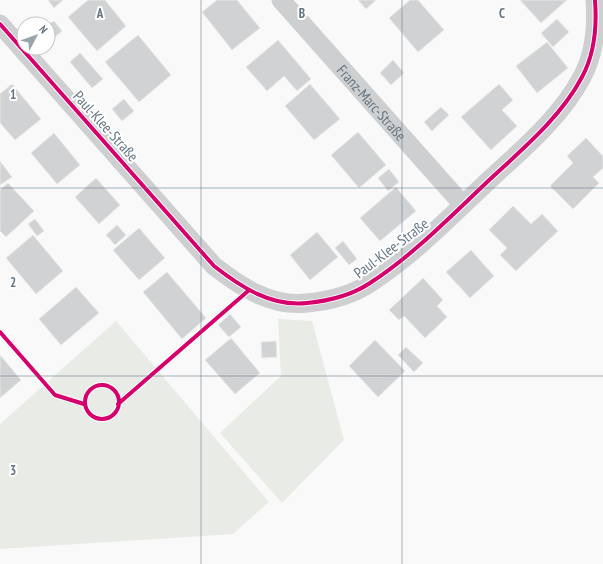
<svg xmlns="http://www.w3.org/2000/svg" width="603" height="564" font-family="'PT Sans Narrow',sans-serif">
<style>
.green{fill:#e8ebe6}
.building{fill:#d0d2d3;stroke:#e8e8e8}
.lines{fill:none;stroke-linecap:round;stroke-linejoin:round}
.minor{stroke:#cecfd0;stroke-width:19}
.cycleway-casing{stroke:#fff;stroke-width:6}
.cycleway{stroke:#d6006c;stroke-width:4}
.grid{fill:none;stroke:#657683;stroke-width:1;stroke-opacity:0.55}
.labels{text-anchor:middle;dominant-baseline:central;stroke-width:4;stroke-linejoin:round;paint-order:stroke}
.street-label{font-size:15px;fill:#657683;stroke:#fff}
.grid-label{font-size:13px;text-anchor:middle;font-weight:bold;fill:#657683;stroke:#fff;stroke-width:4;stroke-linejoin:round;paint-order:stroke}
</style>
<rect width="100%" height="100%" fill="#f9f9f9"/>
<path class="green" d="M278 319 312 321 344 440 282 503 220 433 281 376Z
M116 321 269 502 233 534 0 549V424Z"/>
<path class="building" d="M48 0H63L54 8Z
M88 0H105L126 26 97 51 68 17Z
M217 0H237L260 28 232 50 202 12Z
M358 0H376L366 9Z
M410 0H418L444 30 418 52 389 18Z
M520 0H567L541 23Z
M557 19 569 32 553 47 541 33Z
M54 21 62 31 50 41 48 38V25Z
M138 35 171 75 139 102 105 62Z
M278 40 311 79 297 91 284 76 267 91 246 67Z
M547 42 568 68 537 93 516 66Z
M80 53 103 79 92 88 70 62Z
M393 60 404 73 391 85 380 73Z
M12 84 41 119 15 140 0 123V94Z
M310 84 340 119 314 140 285 106Z
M499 84 513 100 502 110 517 126 491 150 461 117Z
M124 99 134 111 122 121 112 109Z
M441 107 449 115 432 131 424 122Z
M358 132 386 165 359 188 331 155Z
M54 133 80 165 57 184 31 153Z
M586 138 603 156V168L593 177 599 183 573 209 550 186 573 163 567 156Z
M0 161 12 177 0 185Z
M389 169 399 182 388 191 378 178Z
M96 178 120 205 99 224 75 197Z
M8 183 34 211 6 237 0 231V190Z
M396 187 416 211 380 241 360 218Z
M513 206 531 224 542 214 558 231 516 271 500 255 507 248 489 230Z
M35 219 44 231 37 236 28 224Z
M117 225 126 235 115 245 106 235Z
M139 228 165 258 139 280 113 250Z
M317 232 338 257 310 280 290 255Z
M33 235 63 271 36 294 6 258Z
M343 241 357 259 349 265 335 248Z
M471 250 494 276 470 298 446 272Z
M167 272 206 318 182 339 143 292Z
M423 278 443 300 437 306 447 317 425 338 404 316 399 320 389 310Z
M76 287 99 313 61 345 39 319Z
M230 314 241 327 229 337 218 325Z
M231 338 260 373 235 394 205 360Z
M375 340 405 371 378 397 349 366Z
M276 341 277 357 262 358 261 342Z
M406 347 423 363 414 372 398 355Z
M0 355 21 380 0 398Z"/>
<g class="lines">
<g class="minor">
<path id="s1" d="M281 0 463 205"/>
<path d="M0 24 214 266C241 287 271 307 307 303 328 301 352 295 370 283 412 256 449 218 485 184 519 152 560 119 582 77 595 53 597 26 595 0"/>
</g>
<g class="cycleway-casing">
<path id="cycleway" d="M0 24 214 266C241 287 271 307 307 303 328 301 352 295 370 283 412 256 449 218 485 184 519 152 560 119 582 77 595 53 597 26 595 0
M0 332 55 395 84 404
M85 402a17 17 0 1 1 34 0a17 17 0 1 1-34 0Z
M118 404 248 291"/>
</g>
<use href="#cycleway" class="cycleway"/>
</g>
<path class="grid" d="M201 0V564M402 0V564M0 188H603M0 376H603"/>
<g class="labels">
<g class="street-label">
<text stroke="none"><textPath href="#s1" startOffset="137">Franz-Marc-Straße</textPath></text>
<text transform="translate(106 126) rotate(48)">Paul-Klee-Straße</text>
<text transform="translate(391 248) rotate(-37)">Paul-Klee-Straße</text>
</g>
</g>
<g class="grid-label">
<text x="100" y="18">A</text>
<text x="302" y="18">B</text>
<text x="502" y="18">C</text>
<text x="13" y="99">1</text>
<text x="13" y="287">2</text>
<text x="13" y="475">3</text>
</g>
<g transform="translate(36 36) rotate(49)"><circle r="19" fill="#ffffff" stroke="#c1c8cd"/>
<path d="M0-3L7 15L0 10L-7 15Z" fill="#99a4ac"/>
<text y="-6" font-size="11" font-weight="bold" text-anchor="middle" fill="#657683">N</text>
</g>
</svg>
